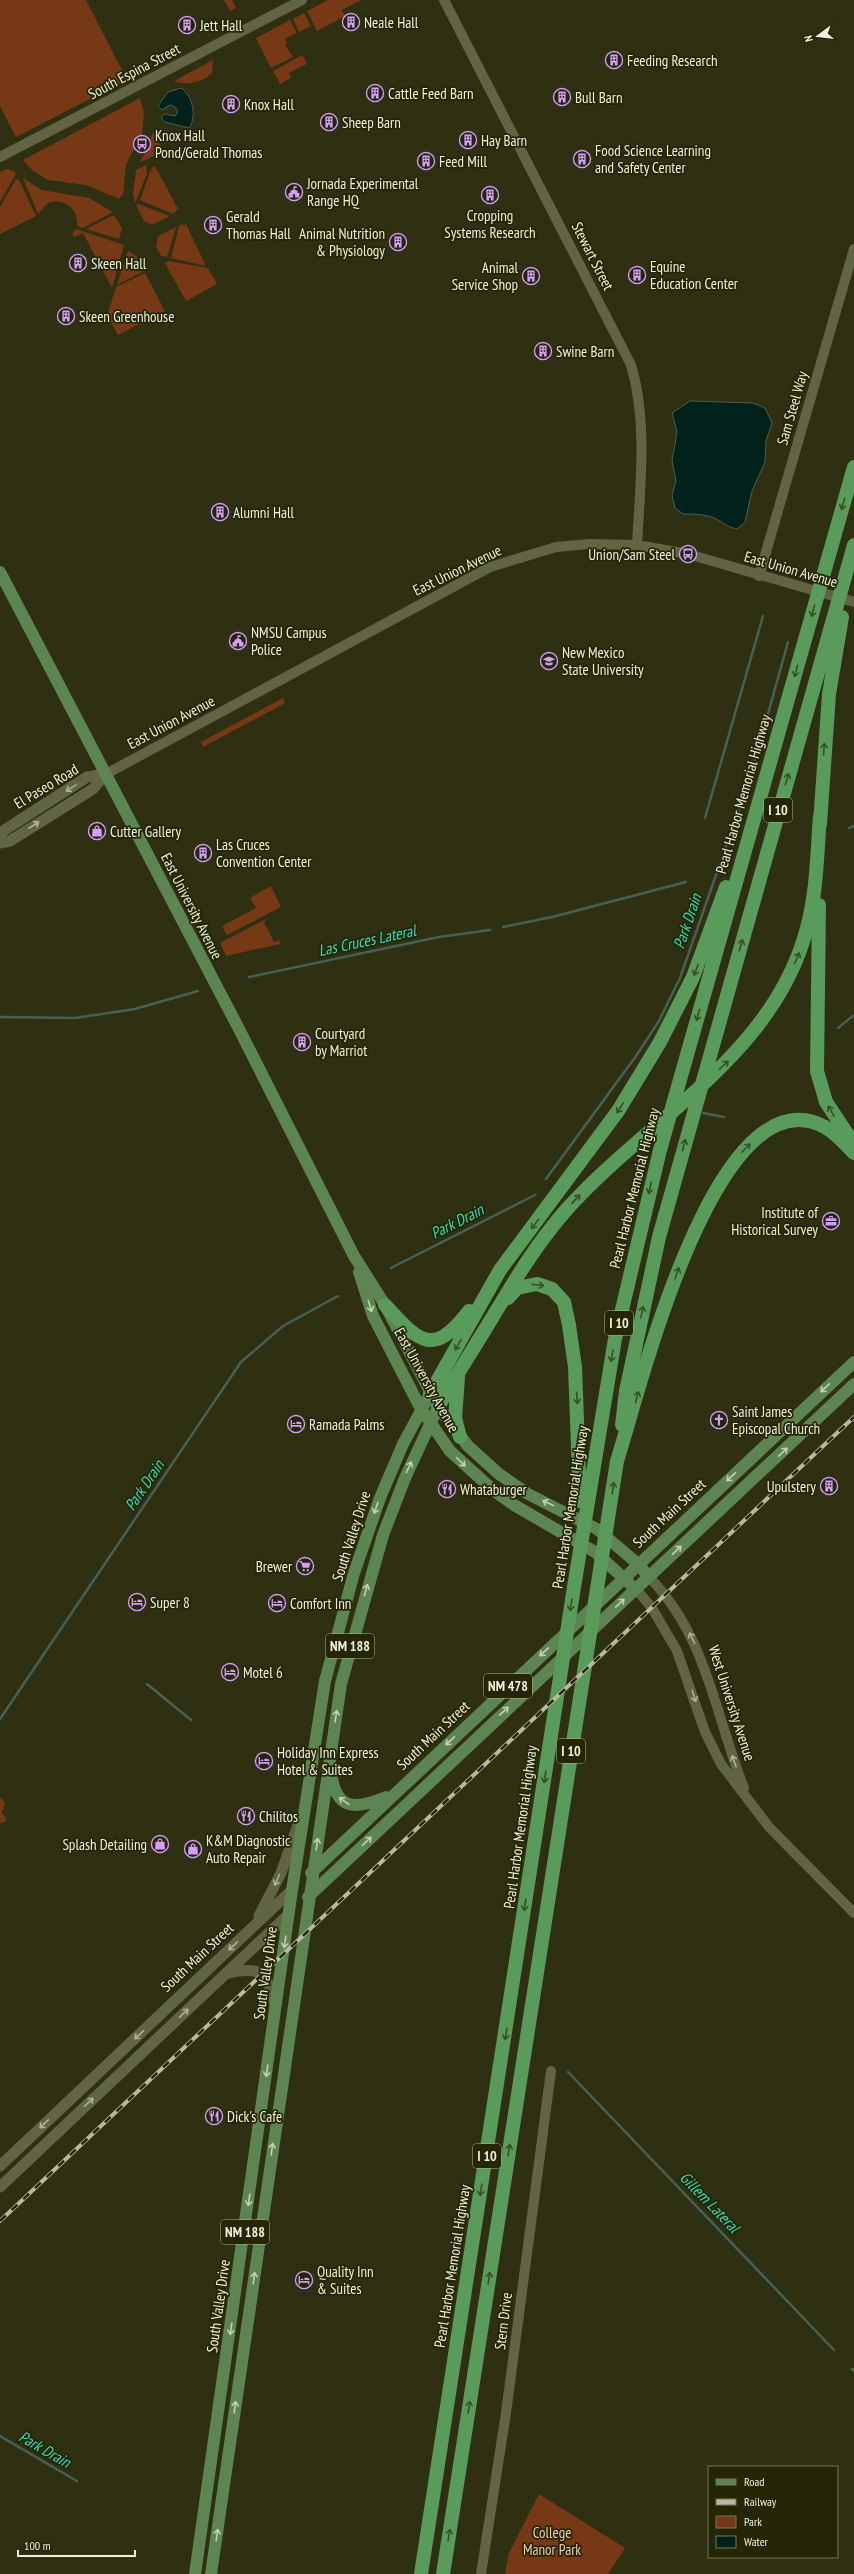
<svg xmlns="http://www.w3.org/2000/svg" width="854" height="2574" font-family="'PT Sans Narrow',sans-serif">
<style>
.green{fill:#763815}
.water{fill:#00221b;stroke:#476056}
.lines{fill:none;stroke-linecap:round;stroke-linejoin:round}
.stream{stroke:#476056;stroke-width:2.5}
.tertiary{stroke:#626544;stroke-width:10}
.secondary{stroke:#626544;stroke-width:11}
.primary{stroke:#5d8552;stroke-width:12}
.motorway{stroke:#599b5b;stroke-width:14}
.rail-casing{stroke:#b7b9a3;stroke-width:4}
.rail{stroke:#252606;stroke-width:2.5;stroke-dasharray:8;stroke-linecap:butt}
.oneway{stroke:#374f24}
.oneway2{stroke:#afb199}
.oneway3{stroke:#c2d0b4}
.labels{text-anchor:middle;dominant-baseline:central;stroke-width:3.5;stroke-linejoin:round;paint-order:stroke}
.shield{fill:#252606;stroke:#b2b39d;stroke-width:1}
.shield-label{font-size:14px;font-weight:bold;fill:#eef0de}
.poi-label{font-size:15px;fill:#eef0de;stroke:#252606;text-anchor:start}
.street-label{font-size:15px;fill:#eef0de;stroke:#252606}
.park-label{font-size:15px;fill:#f3c9b5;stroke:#252606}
.water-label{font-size:16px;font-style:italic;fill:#32ddbf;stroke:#252606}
</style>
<rect width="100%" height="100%" fill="#2e3011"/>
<path class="green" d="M0 0H86L127 80 16 137 0 106Z
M224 0H232L236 8 230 11Z
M328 0H361L342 10 345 16 340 19 338 17V20L317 31 307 11Z
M304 13 311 26 299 32 293 19Z
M290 20 297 33 285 39 287 44 285 45 293 57 271 68 256 38Z
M302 55 307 64 289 73 291 78 280 84 273 71Z
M213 60 212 73C204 82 187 86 174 81Z
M140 98 144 113 142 134 126 164 123 194 119 199 86 185 48 180 33 171 23 160Z
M153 132 164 151 139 163 151 144 149 143Z
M146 165 147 174 135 203 133 193 136 170Z
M155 166 178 209 173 214 140 200 151 169Z
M6 169 14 171 16 174 0 202V172Z
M23 178 42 190 89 198 113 212 83 228 77 226C78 208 65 198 48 203L38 214Z
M16 179 19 180 36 216 0 234V207Z
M138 204 170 216 152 225 144 221 136 205Z
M114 215 122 228 119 239 86 229Z
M182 224 183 226 186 224 206 266 171 258 179 226Z
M176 227 167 257 161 256 156 247 158 236Z
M76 229 124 245 112 288 83 233 74 237 72 234Z
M128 251 136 256 144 271 117 285Z
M168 261 208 268 217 284 186 301 165 263Z
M145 273 165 311 118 335 107 316 116 287Z
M283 698 285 703 203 747 201 742Z
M271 886 281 907 227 935 222 926 256 908 250 898Z
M268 918 264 922 274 942 280 940V944L226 956 220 943Z
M0 1797 5 1803 2 1812 7 1821 0 1823Z
M539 2494 625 2548 608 2574H505L509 2553Z"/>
<path class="water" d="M181 88C193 96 197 117 189 128L165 122 161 118 165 114 175 116 178 111 175 107 170 105 162 110 158 106 168 92Z
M690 401 753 403 765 408 772 423 766 441 765 462 752 491 745 522 737 529C727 527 723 522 714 518 704 514 694 514 683 514L675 508 672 495 676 481 672 461 677 432 672 413Z"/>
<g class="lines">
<path class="stream" d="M705 818 763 616
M849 828 854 826
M503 927 552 917 686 882
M249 977 439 937 490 930
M0 1017 75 1018 135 1009 198 991
M838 1028 854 1015
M703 1113 724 1117
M546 1179 636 1056 659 1021 680 978 751 775 788 642
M391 1268 535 1195
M147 1684 191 1720
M0 1719 241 1362 283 1326 338 1296
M568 2072 834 2350
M852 2369 854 2371
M0 2436 77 2481"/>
<path class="tertiary" d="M444 0 631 365C648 422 640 487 637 545
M0 157 302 0
M759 576 854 249
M106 774 490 567 556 547 589 544 637 545 688 554 854 602
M649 1577C707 1636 715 1715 744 1788
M636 1589 652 1608 677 1651 705 1732 721 1764 769 1827 854 1913
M481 2574 506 2413 551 2071"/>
<path class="secondary" d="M0 837 3 831 87 777 106 774
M0 843 10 841 93 789 106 774
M259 1916 281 1873 299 1822
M228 1973C262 1966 266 1972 275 2004
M0 2166 292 1890
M0 2187 289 1914"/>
<path class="primary" d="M0 572 239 1029 354 1256 385 1305 438 1407 468 1446 499 1474 528 1494 597 1529 638 1564 649 1577
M359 1272 373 1316 421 1409 450 1451 493 1490 514 1505 595 1552 629 1583
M331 1771C335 1811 355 1810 386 1797
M311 1873 854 1362
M308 1897 854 1384
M195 2574 292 1890 325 1681 354 1573 380 1498 403 1444 430 1394
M211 2574 341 1684 383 1535 405 1478 438 1407"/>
<path class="motorway" d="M820 824 829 694 842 617
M819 905 817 1071 826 1102 852 1141
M508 1298 517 1288 537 1284 552 1289 564 1302 569 1325 575 1367 580 1501
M385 1305C419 1342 433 1358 469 1311
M458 1378 455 1418 460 1437
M430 1394 500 1270 618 1111 660 1042 693 977 726 887
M438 1407C454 1379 472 1351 489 1323 513 1283 536 1244 567 1209 650 1117 774 1055 807 928 817 892 817 853 820 816
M622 1425 626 1391 659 1237 854 545
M421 2574 574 1587 615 1339 660 1150 854 467
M443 2574 617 1461C638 1397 715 1068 825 1127 836 1133 845 1144 854 1153"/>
<g class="rail-casing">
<path id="rail" d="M0 2221 854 1417"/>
</g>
<use href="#rail" class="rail"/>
</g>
<defs><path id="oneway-shaft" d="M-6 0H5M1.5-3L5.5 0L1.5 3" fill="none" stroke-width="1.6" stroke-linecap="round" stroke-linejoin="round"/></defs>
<g class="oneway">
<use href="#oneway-shaft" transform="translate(843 504) rotate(106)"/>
<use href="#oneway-shaft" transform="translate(813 611) rotate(106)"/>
<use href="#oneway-shaft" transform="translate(796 671) rotate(105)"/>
<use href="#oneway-shaft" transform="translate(824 749) rotate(-85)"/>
<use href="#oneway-shaft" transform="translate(787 779) rotate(-74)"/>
<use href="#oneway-shaft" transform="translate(741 945) rotate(-75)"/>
<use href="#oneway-shaft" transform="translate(797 958) rotate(-67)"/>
<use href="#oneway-shaft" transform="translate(696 970) rotate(112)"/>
<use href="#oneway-shaft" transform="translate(698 1015) rotate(106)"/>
<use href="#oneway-shaft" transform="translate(724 1065) rotate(-43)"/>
<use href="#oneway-shaft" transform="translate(620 1108) rotate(123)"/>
<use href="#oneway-shaft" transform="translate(831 1111) rotate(-120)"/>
<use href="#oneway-shaft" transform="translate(684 1145) rotate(-75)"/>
<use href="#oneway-shaft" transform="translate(746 1148) rotate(-45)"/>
<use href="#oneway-shaft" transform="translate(650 1188) rotate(104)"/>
<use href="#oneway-shaft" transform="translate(576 1199) rotate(-47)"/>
<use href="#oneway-shaft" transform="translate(535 1224) rotate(128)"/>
<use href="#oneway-shaft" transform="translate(677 1273) rotate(-70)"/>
<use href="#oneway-shaft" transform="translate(538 1285) rotate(6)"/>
<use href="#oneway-shaft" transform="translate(642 1312) rotate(-79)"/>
<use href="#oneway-shaft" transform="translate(458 1345) rotate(119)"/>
<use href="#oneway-shaft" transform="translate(612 1356) rotate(100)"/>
<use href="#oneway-shaft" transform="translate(637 1397) rotate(-75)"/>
<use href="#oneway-shaft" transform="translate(577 1398) rotate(86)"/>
<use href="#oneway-shaft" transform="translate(613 1488) rotate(-81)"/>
<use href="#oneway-shaft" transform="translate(571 1605) rotate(99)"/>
<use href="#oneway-shaft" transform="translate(545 1777) rotate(98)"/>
<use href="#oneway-shaft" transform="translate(525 1905) rotate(98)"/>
<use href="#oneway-shaft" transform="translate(506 2034) rotate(99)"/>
<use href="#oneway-shaft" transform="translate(509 2150) rotate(-81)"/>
<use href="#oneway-shaft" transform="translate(481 2190) rotate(99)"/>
<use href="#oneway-shaft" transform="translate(489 2278) rotate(-81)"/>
<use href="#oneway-shaft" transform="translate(469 2407) rotate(-81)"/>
<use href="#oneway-shaft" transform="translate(449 2535) rotate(-81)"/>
</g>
<g class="oneway2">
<use href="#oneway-shaft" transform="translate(71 788) rotate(148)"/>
<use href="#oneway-shaft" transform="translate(34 825) rotate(-33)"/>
<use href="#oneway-shaft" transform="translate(692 1638) rotate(-117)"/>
<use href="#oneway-shaft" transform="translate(694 1696) rotate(72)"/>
<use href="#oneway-shaft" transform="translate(734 1761) rotate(-110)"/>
<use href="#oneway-shaft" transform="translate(277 1880) rotate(114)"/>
<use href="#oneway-shaft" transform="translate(233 1946) rotate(137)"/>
<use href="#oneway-shaft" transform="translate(184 2013) rotate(-43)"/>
<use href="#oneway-shaft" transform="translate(139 2035) rotate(137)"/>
<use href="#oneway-shaft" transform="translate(89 2102) rotate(-43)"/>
<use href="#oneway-shaft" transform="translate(44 2124) rotate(137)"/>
</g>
<g class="oneway3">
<use href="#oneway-shaft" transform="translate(370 1306) rotate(72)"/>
<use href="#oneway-shaft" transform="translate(825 1388) rotate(137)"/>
<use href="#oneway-shaft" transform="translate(783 1452) rotate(-44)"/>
<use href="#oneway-shaft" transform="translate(461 1462) rotate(45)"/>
<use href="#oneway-shaft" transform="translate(409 1467) rotate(-65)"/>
<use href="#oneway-shaft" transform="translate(731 1477) rotate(137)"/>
<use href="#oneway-shaft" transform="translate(548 1503) rotate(-156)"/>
<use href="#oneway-shaft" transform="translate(376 1508) rotate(109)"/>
<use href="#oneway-shaft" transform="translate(677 1550) rotate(-43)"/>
<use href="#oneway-shaft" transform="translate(366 1590) rotate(-74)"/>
<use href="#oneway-shaft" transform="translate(620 1603) rotate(-43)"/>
<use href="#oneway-shaft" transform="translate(544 1652) rotate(137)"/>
<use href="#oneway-shaft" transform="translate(504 1711) rotate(-43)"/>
<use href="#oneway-shaft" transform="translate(336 1716) rotate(-81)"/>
<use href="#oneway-shaft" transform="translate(450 1741) rotate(137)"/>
<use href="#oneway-shaft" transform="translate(344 1801) rotate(-145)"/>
<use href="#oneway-shaft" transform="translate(367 1841) rotate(-44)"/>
<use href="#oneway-shaft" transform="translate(317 1844) rotate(-82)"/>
<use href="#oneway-shaft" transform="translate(285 1942) rotate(98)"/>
<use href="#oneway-shaft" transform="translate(267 2071) rotate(98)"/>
<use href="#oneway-shaft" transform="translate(272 2149) rotate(-82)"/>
<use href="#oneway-shaft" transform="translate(249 2200) rotate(98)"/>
<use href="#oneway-shaft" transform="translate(254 2278) rotate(-82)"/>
<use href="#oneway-shaft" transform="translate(231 2329) rotate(98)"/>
<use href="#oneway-shaft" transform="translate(235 2407) rotate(-82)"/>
<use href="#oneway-shaft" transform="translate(217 2535) rotate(-82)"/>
</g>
<defs>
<g id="building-ring" transform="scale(0.9)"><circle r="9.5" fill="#252606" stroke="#d29dfd" stroke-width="1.5"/><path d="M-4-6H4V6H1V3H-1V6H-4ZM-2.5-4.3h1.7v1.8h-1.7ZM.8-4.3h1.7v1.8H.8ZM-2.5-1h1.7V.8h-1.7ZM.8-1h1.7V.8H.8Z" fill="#d29dfd"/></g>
<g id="bus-ring" transform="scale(0.9)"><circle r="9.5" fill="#252606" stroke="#d29dfd" stroke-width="1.5"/><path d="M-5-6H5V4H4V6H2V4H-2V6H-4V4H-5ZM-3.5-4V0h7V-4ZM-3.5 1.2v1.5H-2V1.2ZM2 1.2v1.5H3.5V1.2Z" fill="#d29dfd"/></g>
<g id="civic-ring" transform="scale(0.9)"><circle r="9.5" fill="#252606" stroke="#d29dfd" stroke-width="1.5"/><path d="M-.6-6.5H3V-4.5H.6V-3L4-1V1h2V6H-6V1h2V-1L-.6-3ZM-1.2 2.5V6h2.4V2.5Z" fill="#d29dfd"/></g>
<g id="university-ring" transform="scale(0.9)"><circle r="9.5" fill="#252606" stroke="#d29dfd" stroke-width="1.5"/><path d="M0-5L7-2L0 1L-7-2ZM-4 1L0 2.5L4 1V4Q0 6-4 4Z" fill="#d29dfd"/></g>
<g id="shop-ring" transform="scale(0.9)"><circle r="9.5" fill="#252606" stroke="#d29dfd" stroke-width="1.5"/><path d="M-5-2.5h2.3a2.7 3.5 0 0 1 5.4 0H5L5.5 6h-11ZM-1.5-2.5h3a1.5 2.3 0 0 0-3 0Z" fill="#d29dfd"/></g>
<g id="office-ring" transform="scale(0.9)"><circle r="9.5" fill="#252606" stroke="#d29dfd" stroke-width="1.5"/><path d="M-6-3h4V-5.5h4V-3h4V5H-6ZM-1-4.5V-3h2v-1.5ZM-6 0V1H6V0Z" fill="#d29dfd"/></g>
<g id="church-ring" transform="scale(0.9)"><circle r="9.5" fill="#252606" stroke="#d29dfd" stroke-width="1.5"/><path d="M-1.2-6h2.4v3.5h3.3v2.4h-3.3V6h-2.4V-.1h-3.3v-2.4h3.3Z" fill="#d29dfd"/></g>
<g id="hotel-ring" transform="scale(0.9)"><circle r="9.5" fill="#252606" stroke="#d29dfd" stroke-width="1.5"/><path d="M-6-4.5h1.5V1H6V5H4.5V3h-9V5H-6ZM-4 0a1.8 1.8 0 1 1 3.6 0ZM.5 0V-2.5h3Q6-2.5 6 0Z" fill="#d29dfd"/></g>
<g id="restaurant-ring" transform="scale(0.9)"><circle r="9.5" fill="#252606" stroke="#d29dfd" stroke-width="1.5"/><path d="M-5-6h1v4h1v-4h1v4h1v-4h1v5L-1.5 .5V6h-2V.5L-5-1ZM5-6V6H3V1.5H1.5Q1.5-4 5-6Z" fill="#d29dfd"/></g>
<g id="supermarket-ring" transform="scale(0.9)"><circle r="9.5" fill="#252606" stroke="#d29dfd" stroke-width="1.5"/><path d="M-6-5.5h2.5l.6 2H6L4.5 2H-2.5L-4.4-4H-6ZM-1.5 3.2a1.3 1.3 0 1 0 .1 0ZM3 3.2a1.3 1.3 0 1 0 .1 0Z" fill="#d29dfd"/></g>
</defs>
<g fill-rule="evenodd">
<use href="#building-ring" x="351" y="22"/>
<use href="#building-ring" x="187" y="25"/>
<use href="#building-ring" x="614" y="60"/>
<use href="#building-ring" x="375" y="93"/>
<use href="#building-ring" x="562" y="97"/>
<use href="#building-ring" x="231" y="104"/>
<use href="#building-ring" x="329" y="122"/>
<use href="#building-ring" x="468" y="140"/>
<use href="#bus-ring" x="142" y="144"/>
<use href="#building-ring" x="582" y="159"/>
<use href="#building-ring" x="426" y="161"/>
<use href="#civic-ring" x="294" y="192"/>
<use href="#building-ring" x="490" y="195"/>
<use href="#building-ring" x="213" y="225"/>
<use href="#building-ring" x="398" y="242"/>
<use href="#building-ring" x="78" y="263"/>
<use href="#building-ring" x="637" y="275"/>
<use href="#building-ring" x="531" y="276"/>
<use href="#building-ring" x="66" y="316"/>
<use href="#building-ring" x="543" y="351"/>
<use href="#building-ring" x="220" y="512"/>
<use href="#bus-ring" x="688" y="554"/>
<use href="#civic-ring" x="238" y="641"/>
<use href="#university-ring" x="549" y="661"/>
<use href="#shop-ring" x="97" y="831"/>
<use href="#building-ring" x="203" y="853"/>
<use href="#building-ring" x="302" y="1042"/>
<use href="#office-ring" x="831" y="1221"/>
<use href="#church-ring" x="719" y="1420"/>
<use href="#hotel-ring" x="296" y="1424"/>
<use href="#building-ring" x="829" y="1486"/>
<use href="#restaurant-ring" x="447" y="1489"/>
<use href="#supermarket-ring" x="305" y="1566"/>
<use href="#hotel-ring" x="137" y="1602"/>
<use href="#hotel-ring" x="277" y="1603"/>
<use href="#hotel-ring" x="230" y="1672"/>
<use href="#hotel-ring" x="264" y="1761"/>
<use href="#restaurant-ring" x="246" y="1816"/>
<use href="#shop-ring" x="160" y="1844"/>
<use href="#shop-ring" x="193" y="1849"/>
<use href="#restaurant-ring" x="214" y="2116"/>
<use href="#hotel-ring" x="304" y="2280"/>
</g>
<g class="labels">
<g class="shield">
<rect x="764" y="798" width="28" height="24" rx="3"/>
<rect x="605" y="1311" width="28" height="24" rx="3"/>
<rect x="326" y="1634" width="48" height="24" rx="3"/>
<rect x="484" y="1674" width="48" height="24" rx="3"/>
<rect x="557" y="1739" width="28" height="24" rx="3"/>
<rect x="473" y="2144" width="28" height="24" rx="3"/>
<rect x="221" y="2220" width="48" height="24" rx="3"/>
</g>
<g class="shield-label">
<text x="778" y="810">I 10</text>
<text x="619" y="1323">I 10</text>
<text x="350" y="1646">NM 188</text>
<text x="508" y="1686">NM 478</text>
<text x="571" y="1751">I 10</text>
<text x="487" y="2156">I 10</text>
<text x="245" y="2232">NM 188</text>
</g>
<g class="poi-label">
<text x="364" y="22">Neale Hall</text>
<text x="200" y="25">Jett Hall</text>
<text x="627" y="60">Feeding Research</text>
<text x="388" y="93">Cattle Feed Barn</text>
<text x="575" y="97">Bull Barn</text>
<text x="244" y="104">Knox Hall</text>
<text x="342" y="122">Sheep Barn</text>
<text x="155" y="135">Knox Hall<tspan x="155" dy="17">Pond/Gerald Thomas</tspan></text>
<text x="481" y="140">Hay Barn</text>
<text x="595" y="150">Food Science Learning<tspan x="595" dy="17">and Safety Center</tspan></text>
<text x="439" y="161">Feed Mill</text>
<text x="307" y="183">Jornada Experimental<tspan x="307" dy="17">Range HQ</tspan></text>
<text x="490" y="215" text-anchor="middle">Cropping<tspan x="490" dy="17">Systems Research</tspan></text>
<text x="226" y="216">Gerald<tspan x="226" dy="17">Thomas Hall</tspan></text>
<text x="385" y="233" text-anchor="end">Animal Nutrition<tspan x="385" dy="17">&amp; Physiology</tspan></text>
<text x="91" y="263">Skeen Hall</text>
<text x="650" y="266">Equine<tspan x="650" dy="17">Education Center</tspan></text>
<text x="518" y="267" text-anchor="end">Animal<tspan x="518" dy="17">Service Shop</tspan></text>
<text x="79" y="316">Skeen Greenhouse</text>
<text x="556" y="351">Swine Barn</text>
<text x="233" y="512">Alumni Hall</text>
<text x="675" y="554" text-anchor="end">Union/Sam Steel</text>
<text x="251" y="632">NMSU Campus<tspan x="251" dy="17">Police</tspan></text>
<text x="562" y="652">New Mexico<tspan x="562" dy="17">State University</tspan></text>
<text x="110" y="831">Cutter Gallery</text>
<text x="216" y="844">Las Cruces<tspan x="216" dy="17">Convention Center</tspan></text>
<text x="315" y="1033">Courtyard<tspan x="315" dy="17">by Marriot</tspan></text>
<text x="818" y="1212" text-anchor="end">Institute of<tspan x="818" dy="17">Historical Survey</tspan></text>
<text x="732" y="1411">Saint James<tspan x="732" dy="17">Episcopal Church</tspan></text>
<text x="309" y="1424">Ramada Palms</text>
<text x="816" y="1486" text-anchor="end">Upulstery</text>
<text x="460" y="1489">Whataburger</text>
<text x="292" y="1566" text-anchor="end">Brewer</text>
<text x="150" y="1602">Super 8</text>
<text x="290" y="1603">Comfort Inn</text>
<text x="243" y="1672">Motel 6</text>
<text x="277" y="1752">Holiday Inn Express<tspan x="277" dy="17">Hotel &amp; Suites</tspan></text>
<text x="259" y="1816">Chilitos</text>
<text x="206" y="1840">K&amp;M Diagnostic<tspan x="206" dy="17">Auto Repair</tspan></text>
<text x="147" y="1844" text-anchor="end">Splash Detailing</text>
<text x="227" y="2116">Dick's Cafe</text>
<text x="317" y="2271">Quality Inn<tspan x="317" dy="17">&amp; Suites</tspan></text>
</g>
<g class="street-label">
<text transform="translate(134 71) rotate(-28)">South Espina Street</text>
<text transform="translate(593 256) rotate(63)">Stewart Street</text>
<text transform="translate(792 408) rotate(-74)">Sam Steel Way</text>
<text transform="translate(791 569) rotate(16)">East Union Avenue</text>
<text transform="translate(457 570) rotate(-26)">East Union Avenue</text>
<text transform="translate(171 722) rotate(-28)">East Union Avenue</text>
<text transform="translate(46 786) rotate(-31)">El Paseo Road</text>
<text transform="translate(743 794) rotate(-74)">Pearl Harbor Memorial Highway</text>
<text transform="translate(192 906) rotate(63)">East University Avenue</text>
<text transform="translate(634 1188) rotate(-76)">Pearl Harbor Memorial Highway</text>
<text transform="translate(427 1380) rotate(61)">East University Avenue</text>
<text transform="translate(570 1507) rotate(-81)">Pearl Harbor Memorial Highway</text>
<text transform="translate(669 1513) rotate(-43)">South Main Street</text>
<text transform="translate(351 1536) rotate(-72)">South Valley Drive</text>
<text transform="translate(732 1703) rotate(72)">West University Avenue</text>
<text transform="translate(433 1735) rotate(-43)">South Main Street</text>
<text transform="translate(520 1827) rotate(-82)">Pearl Harbor Memorial Highway</text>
<text transform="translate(197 1957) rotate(-43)">South Main Street</text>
<text transform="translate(265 1973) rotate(-82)">South Valley Drive</text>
<text transform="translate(452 2266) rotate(-81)">Pearl Harbor Memorial Highway</text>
<text transform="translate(218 2306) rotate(-82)">South Valley Drive</text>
<text transform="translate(503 2321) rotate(-83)">Stern Drive</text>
</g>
<g class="park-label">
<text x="552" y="2532">College<tspan x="552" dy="17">Manor Park</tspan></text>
</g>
<g class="water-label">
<text transform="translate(687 921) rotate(-71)">Park Drain</text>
<text transform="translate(367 940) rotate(-12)">Las Cruces Lateral</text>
<text transform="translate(457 1221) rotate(-27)">Park Drain</text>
<text transform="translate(144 1485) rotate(-56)">Park Drain</text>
<text transform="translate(710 2202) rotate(46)">Gillem Lateral</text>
<text transform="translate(45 2449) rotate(30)">Park Drain</text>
</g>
</g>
<rect x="708" y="2466" width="130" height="92" fill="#252606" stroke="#75775c"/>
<rect x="716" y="2479" width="20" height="6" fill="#5d8552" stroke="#75775c"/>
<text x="744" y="2486" font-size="12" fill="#eef0de">Road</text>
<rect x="716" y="2499" width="20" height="6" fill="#b7b9a3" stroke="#75775c"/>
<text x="744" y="2506" font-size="12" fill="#eef0de">Railway</text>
<rect x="716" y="2516" width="20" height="12" fill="#763815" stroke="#75775c"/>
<text x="744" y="2526" font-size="12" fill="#eef0de">Park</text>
<rect x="716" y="2536" width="20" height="12" fill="#00221b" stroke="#75775c"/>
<text x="744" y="2546" font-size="12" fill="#eef0de">Water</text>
<g transform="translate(818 36) rotate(255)" stroke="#252606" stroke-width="3" paint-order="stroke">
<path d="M0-3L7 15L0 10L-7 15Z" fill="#eef0de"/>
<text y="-6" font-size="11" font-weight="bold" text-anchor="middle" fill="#eef0de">N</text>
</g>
<path d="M18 2550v6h117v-6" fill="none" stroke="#eef0de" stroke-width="2"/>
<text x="24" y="2550" font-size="12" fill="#eef0de" stroke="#252606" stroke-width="3" paint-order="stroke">100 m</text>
</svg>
